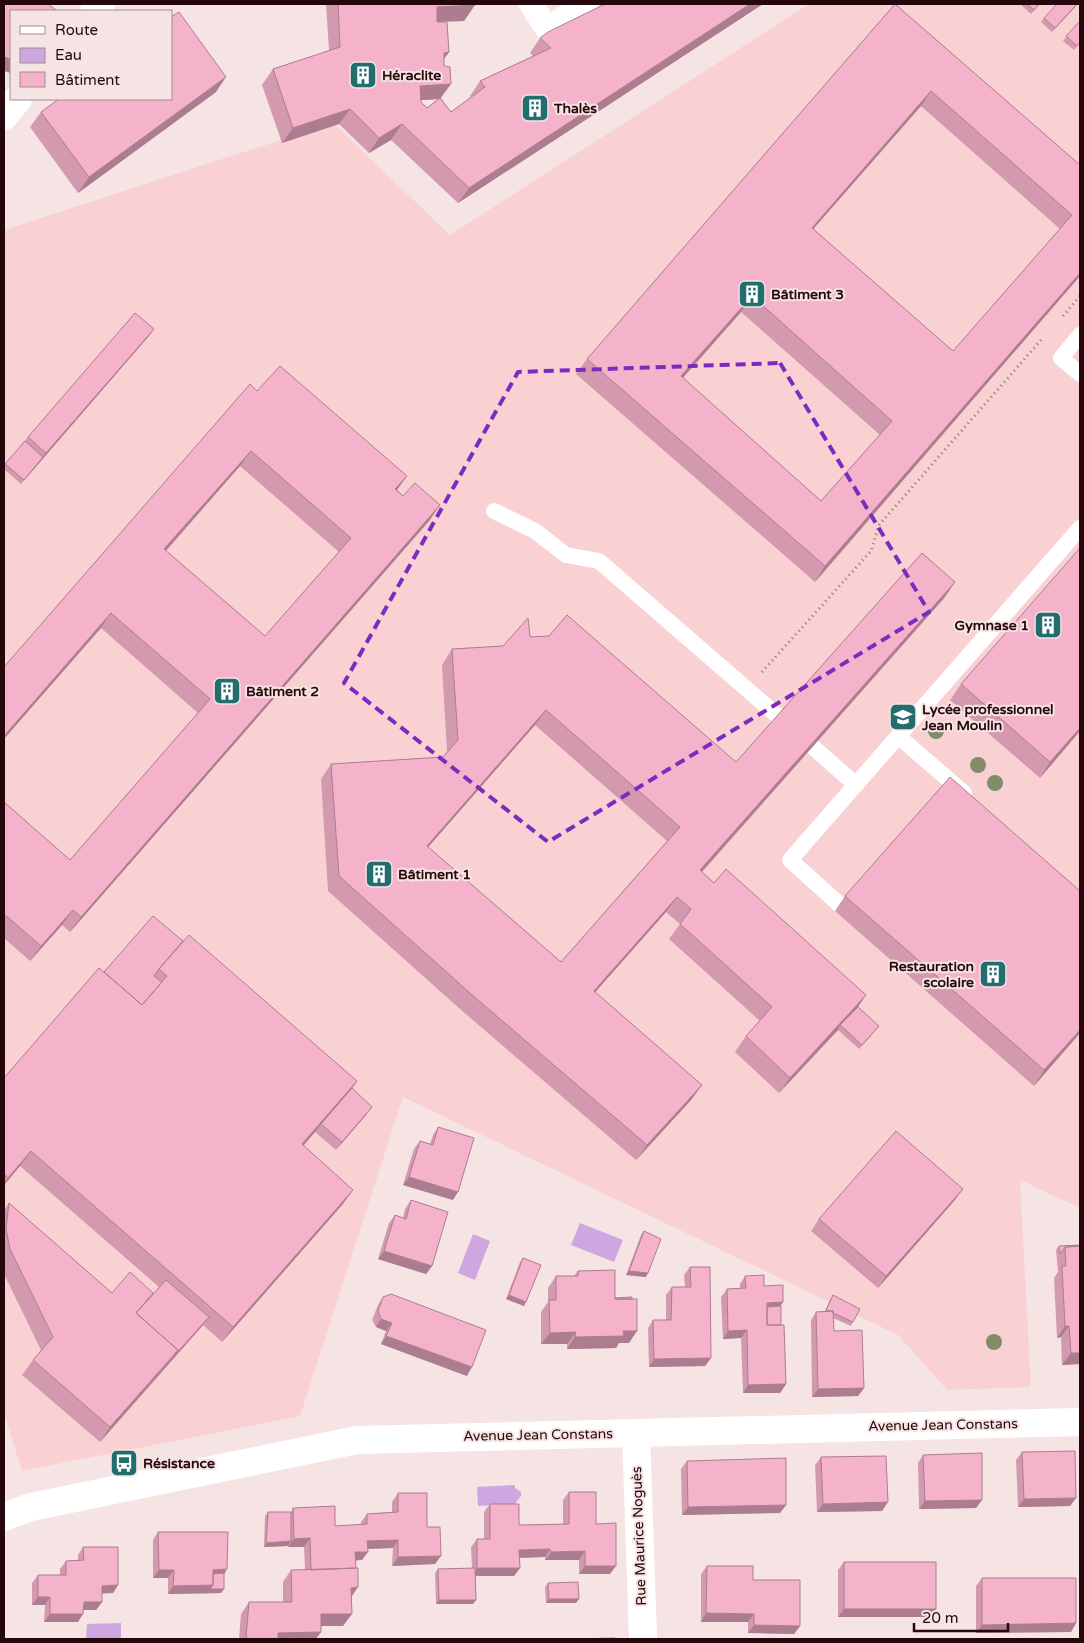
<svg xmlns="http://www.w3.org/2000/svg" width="1084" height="1643" font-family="'Varela Round',sans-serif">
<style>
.built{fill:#f9d1d3}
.water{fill:#cfa7e0}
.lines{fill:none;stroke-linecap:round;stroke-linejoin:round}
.path{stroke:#8c7476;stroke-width:3;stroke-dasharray:1 4;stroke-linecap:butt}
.service{stroke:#fff;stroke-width:16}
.pedestrian{stroke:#fff;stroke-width:24}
.minor{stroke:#fff;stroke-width:28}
.tertiary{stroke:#fff;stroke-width:28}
.tree{fill:#818c6a}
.wall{fill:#d39aaf;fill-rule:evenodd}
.shaded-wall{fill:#ac7d8e}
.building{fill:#f5b3cb;stroke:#ac7d8e;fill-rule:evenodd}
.marked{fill:none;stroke:#7b2cbf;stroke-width:4;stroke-dasharray:10 6;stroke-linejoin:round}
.labels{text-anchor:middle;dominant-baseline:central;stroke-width:4;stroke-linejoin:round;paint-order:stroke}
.poi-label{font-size:14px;font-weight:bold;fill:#26080c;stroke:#f6e4e4;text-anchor:start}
.street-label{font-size:14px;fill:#26080c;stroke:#f6e4e4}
</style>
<rect width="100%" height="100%" fill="#f6e4e4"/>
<path class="built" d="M809 4H1080V1208L1020 1180 1031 1387 947 1390 898 1335 403 1097 300 1416 22 1471 4 1413V230L333 123 450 235Z"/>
<path class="water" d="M580 1223 623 1240 614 1262 571 1245Z
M473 1234 490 1241 475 1280 458 1273Z
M515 1485V1488L521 1492V1496L515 1504 478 1506 477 1487Z
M121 1623V1639H86L87 1624Z"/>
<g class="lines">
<path class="path" d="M1063 316 1080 296
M762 672 871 551 879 525 1042 339"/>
<path class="service" d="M1080 335 1061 358 1080 374
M494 511 535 531 566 555 599 561 779 717
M898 736 964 793
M813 747 856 785
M840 905 790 860 1080 528"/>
<path class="pedestrian" d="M531 4 547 29 586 4"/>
<path class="minor" d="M94 11 101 4
M4 116 18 99
M636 1433 643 1639"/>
<path class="tertiary" d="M4 1517 31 1507 357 1440 1080 1422"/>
</g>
<g class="tree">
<circle cx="936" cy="731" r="8"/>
<circle cx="978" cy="765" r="8"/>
<circle cx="995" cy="783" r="8"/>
<circle cx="994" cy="1342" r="8"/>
</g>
<path class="wall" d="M326 4H475L464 21 437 22 449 52 444 59 441 98 451 112 471 97 470 96 480 81 533 56 530 53 540 38 605 4H763L458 203 391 140 369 153 339 124 282 143 262 85 273 69 329 51ZM438 99 427 108 421 102V100Z
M895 4 1080 165V276L815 582 576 374 587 359ZM921 106 1060 229 953 351 813 229ZM741 312 880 435 821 501 683 378Z
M1020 4H1040L1031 14Z
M1075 7 1052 32 1041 22 1044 18Z
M1080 21V43L1074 50 1063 41Z
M216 92 78 193 30 127 41 112Z
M154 329 148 337 21 484 4 469V466L28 437Z
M257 391 407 476 397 490 403 496 440 505 429 521 70 932 62 925 30 961 4 938V802L70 860 198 713 101 628ZM240 466 339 552 265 636 166 551Z
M945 597 702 872 714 883 866 995 858 1007 879 1026 859 1049 838 1030 779 1093 735 1052 746 1036 760 1021 669 939 680 924 666 912 595 992 702 1085 691 1100 636 1160 460 1009 328 891 321 779 331 764 443 757 447 752 442 665 452 649 503 646 530 637 736 762ZM535 725 667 841 561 962 428 847Z
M961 684 1080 731 1040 778 950 700Z
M1080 891V1033L1034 1086 835 911 845 896Z
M183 941 357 1081 352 1088 366 1115 336 1150 315 1132 303 1146 353 1190 342 1205 222 1342 203 1325 100 1442 22 1375 33 1360 41 1350 4 1274V1210L9 1203 112 1293 150 1298 159 1287 20 1166 4 1185V1078L104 972Z
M438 1127 453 1200 403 1185 414 1149 420 1141 430 1144 433 1135Z
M963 1189 954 1201 878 1288 811 1231 819 1219Z
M411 1200 432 1266 426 1274 378 1259 389 1223 395 1215 403 1218 405 1209Z
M644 1231 646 1277 626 1275 641 1235Z
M1080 1245V1364L1062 1365 1061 1337 1057 1338 1054 1278 1058 1272 1056 1250 1059 1246Z
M523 1258 524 1306 506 1299 520 1262Z
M690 1267 711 1358 705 1366 649 1367 648 1328 653 1320H666V1295L672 1287H685L684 1275Z
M578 1271 615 1298 629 1343H619L616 1348 567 1349V1344H541V1312L548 1302V1288L556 1276H574Z
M745 1276 764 1286 781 1306V1325L786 1384 780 1393H743L741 1338 723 1339 721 1297 727 1289 740 1288V1284Z
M833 1295 853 1322 851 1326 833 1318 834 1331 864 1388 858 1396 812 1397 811 1320 816 1312 825 1311 830 1300Z
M383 1297 467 1376 381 1344 386 1331 376 1327 372 1320 378 1305Z
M1022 1452 1076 1498 1070 1506 1018 1507 1016 1460Z
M923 1455 982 1500 976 1508 919 1509 918 1463Z
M821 1457 882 1511 817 1512 815 1465Z
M687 1461 786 1505 780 1513 682 1515 681 1469Z
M569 1492 596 1524 610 1574H579V1560H545V1557L519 1558 520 1568 514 1576H475L476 1600 473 1604H436L435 1573 438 1569 472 1568 471 1547 477 1539H484V1512L490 1504 519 1525 563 1524V1500Z
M398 1493 427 1527 435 1564 392 1566 393 1548 368 1549 362 1560H355L351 1597 343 1626H321V1632L316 1639H239L241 1614 249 1602H283V1582L291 1570H305L304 1547H288V1546L264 1547 265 1516 268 1512H291L293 1508 335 1526 361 1525V1522L367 1514 392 1512V1502Z
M158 1532 224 1573V1589L221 1593 168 1594V1578H153V1540Z
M83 1547 118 1585 113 1593H102V1602L96 1610H83L78 1622H44L45 1605H32V1583L38 1575H60V1569L66 1561 78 1560V1555Z
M844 1562 936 1609 930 1617H838V1570Z
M707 1566 753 1580 800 1626 794 1634 748 1633V1622H701V1574Z
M982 1578 1076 1623 1071 1632 976 1633V1586Z
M548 1583 576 1603H546L545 1587Z"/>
<path class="shaded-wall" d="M750 4H763L458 203 469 188Z
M1077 4 1075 7 1052 32 1055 28Z
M475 5 464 21 426 22 437 7Z
M449 52 438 67 444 53Z
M4 57 11 59V73L4 71Z
M226 77 216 92 78 193 89 177Z
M451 84 440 99 409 101 420 86Z
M931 91 921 106 801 243 812 228Z
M350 109 339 124 282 143 293 128Z
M402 124 391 140 369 153 379 138Z
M1080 273V276L815 582 825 566Z
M752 296 741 312 670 392 681 376Z
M154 329 148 337 21 484 46 453Z
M251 451 240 466 154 564 164 549Z
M407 476 396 491 395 489Z
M440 505 429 521 70 932 81 917Z
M955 582 945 597 690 885 700 870Z
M111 613 101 628 4 739V736Z
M546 710 535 725 416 861 427 846Z
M1080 728V731L1040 778 1050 762Z
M677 897 666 912 583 1006 594 991Z
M73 910 62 925 30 961 41 946Z
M866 995 855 1011 840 1025 838 1030 779 1093 790 1078Z
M879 1026 876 1030 859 1049 862 1045Z
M1080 1030V1033L1034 1086 1044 1070Z
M357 1081 346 1097 321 1124 315 1132 291 1160 302 1144Z
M702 1085 691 1100 636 1160 647 1145Z
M372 1107 366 1115 336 1150 342 1142Z
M31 1151 20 1166 4 1185V1184L8 1178Z
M409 1177 458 1192 453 1200 403 1185Z
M963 1189 954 1201 878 1288 886 1276Z
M353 1190 342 1205 222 1342 233 1327Z
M384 1251 432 1266 426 1274 378 1259Z
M629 1271 648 1273 646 1277 626 1275Z
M509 1295 526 1302 524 1306 506 1299Z
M783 1302 778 1310 764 1311 767 1303Z
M209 1317 203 1325 100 1442 110 1427Z
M381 1319 392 1323 386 1331 376 1327Z
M1065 1326H1069L1061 1337 1057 1338Z
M747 1330 741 1338 723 1339 728 1331Z
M623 1331H637L629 1343H619L616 1348 567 1349 575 1337Z
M576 1332 567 1344H541L550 1333Z
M386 1336 472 1367 467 1376 381 1344Z
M1071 1353H1080V1364L1062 1365Z
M711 1358 705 1366 649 1367 654 1359Z
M786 1384 780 1393H743L748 1385Z
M864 1388 858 1396 812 1397 818 1389Z
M1076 1498 1070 1506 1018 1507 1024 1499Z
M982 1500 976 1508 919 1509 925 1501Z
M888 1502 882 1511 817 1512 823 1504Z
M786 1505 780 1513 682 1515 688 1507Z
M310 1538 304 1547H288L294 1539Z
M398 1540 393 1548 362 1549 367 1541Z
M291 1541 288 1546 264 1547 266 1543Z
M550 1549 545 1557 513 1558 519 1550Z
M585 1551 579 1560H545L551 1552Z
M355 1552H368L362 1560 349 1561Z
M441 1556 435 1564 392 1566 398 1557Z
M585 1566H616L610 1574H579Z
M477 1568H520L514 1576H472Z
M227 1569 222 1578 210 1574 213 1570Z
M159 1570H174L168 1578H153Z
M118 1585 113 1593 96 1594 102 1586Z
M213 1585 224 1589 221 1593 168 1594 173 1586Z
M358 1587 350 1599 351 1588Z
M38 1597H50L45 1605H32Z
M549 1599H579L576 1603H546Z
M439 1600H476L473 1604H436Z
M84 1602H102L96 1610H78Z
M844 1609H936L930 1617H838Z
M706 1613 754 1614 748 1622H701Z
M50 1614H83L78 1622H44Z
M321 1614H352L343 1626H313Z
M1076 1623 1071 1632 976 1633 982 1625Z
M754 1625 800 1626 794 1634 748 1633Z
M321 1632 316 1639H273L278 1633Z"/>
<path class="building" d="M4 4H48L56 10 55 11H11V59L4 57Z
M338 4H475V5L437 7V22H447L449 52 444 53V66L450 67 451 84 420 86 421 102 427 108 440 98 451 112 485 87 480 81 551 48 540 38 548 32 605 4H750L469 188 402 124 379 138 350 109 293 128 273 69 340 47Z
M895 4 1080 165V273L825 566 587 359ZM931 91 1072 215 953 351 812 228ZM752 296 892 421 821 501 681 376Z
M1027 4H1039L1034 10Z
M1057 4H1077L1055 28 1044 18Z
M179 12 226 77 89 177 41 112 59 99H171V17Z
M1080 21V42L1077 46 1066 36Z
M135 313 154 329 46 453 28 437Z
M280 366 407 476 395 489 403 496 415 483 440 505 81 917 73 910 41 946 4 914V802L70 860 210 699 111 613 4 736V667L250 384 257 391ZM251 451 351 538 265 636 164 549Z
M25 441 43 457 24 480 5 464Z
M1080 548V728L1050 762 961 684Z
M922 553 955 582 700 870 714 883 726 869 866 995 790 1078 746 1036 772 1007 680 924 691 909 677 897 594 991 702 1085 647 1145 471 994 339 876 331 764 443 757 458 740 452 649 503 646 528 618 530 637 549 636 567 615 736 762ZM546 710 680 827 561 962 427 846Z
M950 777 1080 891V1030L1044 1070 845 896Z
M153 916 183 941 159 969 154 976 162 982 142 1005 104 972Z
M189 935 357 1081 302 1144 353 1190 233 1327 31 1151 8 1178 4 1174V1078L99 968 142 1005 167 976 159 969Z
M858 1007 879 1026 862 1045 840 1025Z
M352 1088 372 1107 342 1142 321 1124Z
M438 1127 474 1138 458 1192 409 1177 420 1141 433 1145Z
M896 1131 963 1189 886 1276 819 1219Z
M411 1200 448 1212 432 1266 384 1251 395 1215 406 1219Z
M9 1203 112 1293 130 1272 153 1293 136 1313 178 1350 110 1427 33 1360 53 1337 10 1249 6 1229Z
M644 1231 661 1239 648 1273 629 1271Z
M1080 1245V1246L1065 1247 1060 1254 1059 1246Z
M1080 1246V1353H1071L1069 1326H1065L1062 1266H1066L1065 1247Z
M523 1258 541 1265 526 1302 509 1295Z
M690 1267H710L711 1358 654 1359 653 1320H671L672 1287H691Z
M615 1270V1299H637V1331H623L624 1336 575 1337 576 1332 550 1333 549 1300H556V1276H578V1271Z
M764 1275V1286L783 1285V1302L767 1303V1325H784L786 1384 748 1385 747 1330 728 1331 727 1289 746 1288 745 1276Z
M166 1280 209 1317 173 1357 178 1350 136 1313Z
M391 1294 486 1330 472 1367 386 1336 392 1323 381 1319 378 1311 383 1297Z
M833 1295 860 1309 853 1322 833 1313V1311H830L826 1310Z
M632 1297V1299H615V1298Z
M781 1306V1325H767V1307Z
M833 1311 834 1331 862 1330 864 1388 818 1389 816 1312Z
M1075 1451 1076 1498 1024 1499 1022 1452Z
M982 1453V1500L925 1501 923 1455Z
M886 1456 888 1502 823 1504 821 1457Z
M786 1458V1505L688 1507 687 1461Z
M569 1492H596V1524L616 1523V1566H585V1551L551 1552 550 1549 519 1550 520 1568H477V1539H490V1504H519V1525L569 1524Z
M398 1493H427V1527H440L441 1556 398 1557V1540L367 1541 368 1552H355L356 1568 311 1570 310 1538 294 1539 293 1508 335 1506V1526L367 1524V1514L398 1512Z
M268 1512H291V1541L266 1543Z
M158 1532H228L227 1569 213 1570V1585L173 1586 174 1570H159Z
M83 1547H118V1585L102 1586V1602H84L83 1614H50V1597H38V1575H66V1561L84 1560Z
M844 1562H936V1609H844Z
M707 1566H753V1580H800V1626L754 1625V1614L706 1613Z
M358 1568V1587L351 1588 352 1614H321V1632L278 1633V1639H252L246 1638 249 1602H292L291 1570Z
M475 1568 476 1600H439L438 1569Z
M224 1573V1589H210L213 1585V1574Z
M982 1578H1076V1623L982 1625Z
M578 1582 579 1599H549L548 1583Z
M615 1638V1639H574Z"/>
<path class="marked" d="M780 363 929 612 548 842 344 683 518 372Z"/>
<defs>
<g id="building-square" transform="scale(1.4375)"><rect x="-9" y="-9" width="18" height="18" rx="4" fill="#226d6e" stroke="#f6e4e4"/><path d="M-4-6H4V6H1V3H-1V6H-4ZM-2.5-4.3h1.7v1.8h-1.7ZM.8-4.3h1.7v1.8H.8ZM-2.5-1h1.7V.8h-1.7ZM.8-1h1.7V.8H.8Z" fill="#fff"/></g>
<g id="school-square" transform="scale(1.4375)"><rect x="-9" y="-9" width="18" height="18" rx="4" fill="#226d6e" stroke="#f6e4e4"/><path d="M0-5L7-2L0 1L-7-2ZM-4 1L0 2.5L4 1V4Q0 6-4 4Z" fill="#fff"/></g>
<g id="bus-square" transform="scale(1.4375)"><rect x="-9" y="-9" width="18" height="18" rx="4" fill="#226d6e" stroke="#f6e4e4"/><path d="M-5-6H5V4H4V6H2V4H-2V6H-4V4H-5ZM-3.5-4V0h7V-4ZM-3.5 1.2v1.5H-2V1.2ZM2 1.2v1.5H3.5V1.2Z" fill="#fff"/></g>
</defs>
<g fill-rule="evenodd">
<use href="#building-square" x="363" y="75"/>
<use href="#building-square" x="535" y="108"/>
<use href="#building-square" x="752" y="294"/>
<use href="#building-square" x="1048" y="625"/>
<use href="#building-square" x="227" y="691"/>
<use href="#school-square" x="903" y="717"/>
<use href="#building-square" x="379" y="874"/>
<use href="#building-square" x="993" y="974"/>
<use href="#bus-square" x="124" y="1463"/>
</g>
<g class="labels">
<g class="poi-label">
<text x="382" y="75">Héraclite</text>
<text x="554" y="108">Thalès</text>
<text x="771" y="294">Bâtiment 3</text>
<text x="1029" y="625" text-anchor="end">Gymnase 1</text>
<text x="246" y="691">Bâtiment 2</text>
<text x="922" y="709">Lycée professionnel<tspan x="922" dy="16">Jean Moulin</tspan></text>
<text x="398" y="874">Bâtiment 1</text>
<text x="974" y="966" text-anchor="end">Restauration<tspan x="974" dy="16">scolaire</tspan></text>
<text x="143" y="1463">Résistance</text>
</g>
<g class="street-label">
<text transform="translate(943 1425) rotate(-1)">Avenue Jean Constans</text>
<text transform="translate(538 1435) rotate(-1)">Avenue Jean Constans</text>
<text transform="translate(639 1536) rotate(-92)">Rue Maurice Noguès</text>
</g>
</g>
<rect width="1084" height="1643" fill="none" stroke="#26080c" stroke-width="10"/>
<rect x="10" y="10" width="162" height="90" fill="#f6e4e4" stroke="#a38c8e"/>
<rect x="20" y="26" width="25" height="8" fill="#ffffff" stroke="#a38c8e"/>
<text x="55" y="35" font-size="15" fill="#26080c">Route</text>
<rect x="20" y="48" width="25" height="15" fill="#cfa7e0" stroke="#a38c8e"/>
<text x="55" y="60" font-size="15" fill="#26080c">Eau</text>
<rect x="20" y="72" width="25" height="15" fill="#f5b3cb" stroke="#a38c8e"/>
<text x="55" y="85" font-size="15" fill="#26080c">Bâtiment</text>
<path d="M914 1623v8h94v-8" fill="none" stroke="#26080c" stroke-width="2.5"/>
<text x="922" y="1623" font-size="15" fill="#26080c" stroke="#f6e4e4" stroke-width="4" paint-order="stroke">20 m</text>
</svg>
